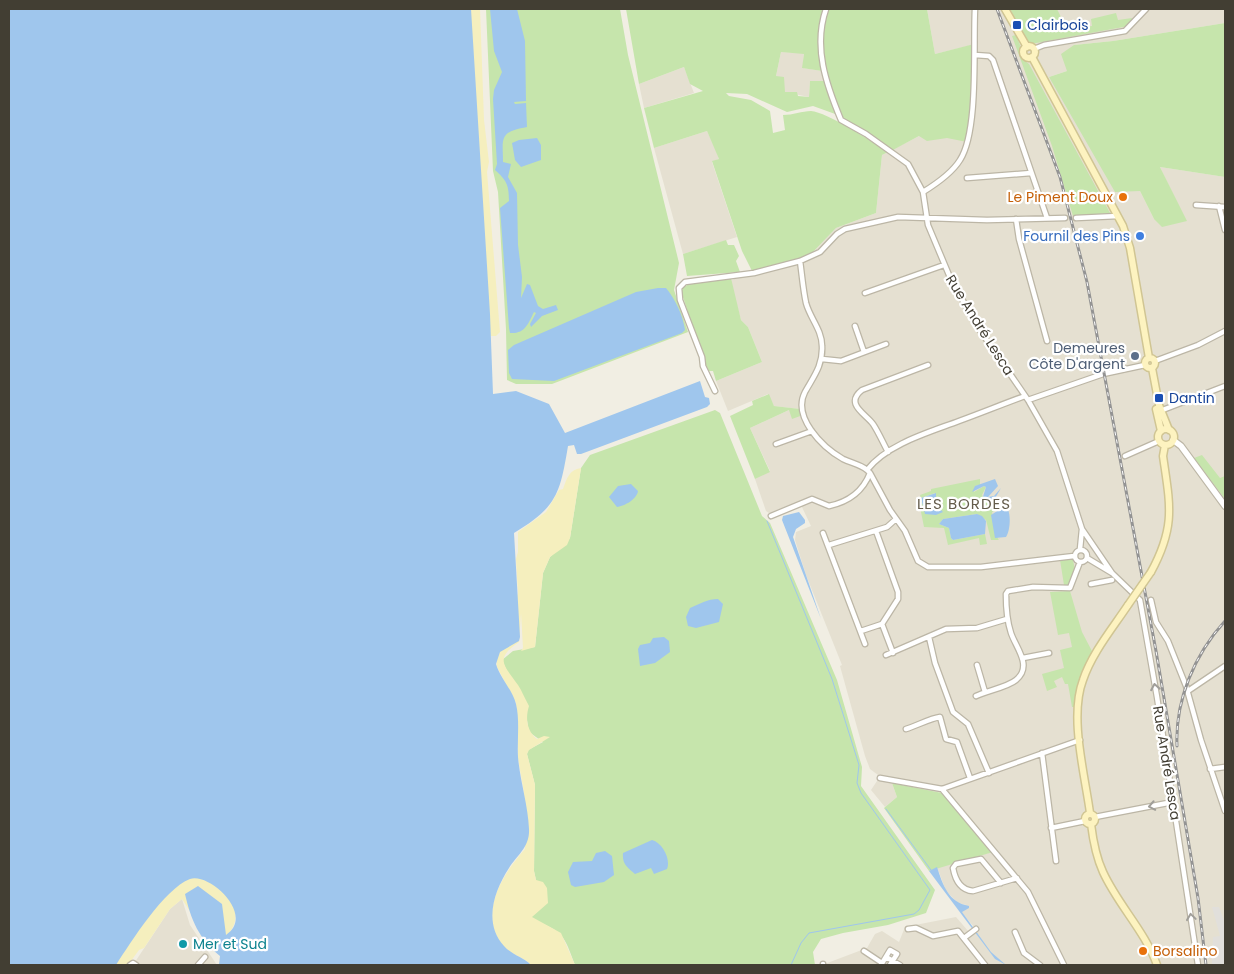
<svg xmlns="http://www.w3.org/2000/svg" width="1234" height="974" font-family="Poppins,sans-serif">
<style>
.residential{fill:#e5e0d1}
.green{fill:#c6e5ac}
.sand{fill:#f5efbe}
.parking{fill:#e1dfdb}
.water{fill:#9fc6ed}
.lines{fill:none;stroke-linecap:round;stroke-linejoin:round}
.stream{stroke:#9fc6ed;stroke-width:1}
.minor-casing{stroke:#bcb6a6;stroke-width:7}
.tertiary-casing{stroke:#bcb6a6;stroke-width:8}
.secondary-casing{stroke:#d0c593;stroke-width:9}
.minor{stroke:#fff;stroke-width:4.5}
.tertiary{stroke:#fff;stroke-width:5.5}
.secondary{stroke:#fdf3c0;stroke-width:6}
.rail-casing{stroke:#939393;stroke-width:3}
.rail{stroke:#fff;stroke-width:1;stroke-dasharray:4;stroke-linecap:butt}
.secondary-bridge-casing{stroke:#d0c593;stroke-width:9;stroke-linecap:butt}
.secondary-bridge{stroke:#fdf3c0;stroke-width:6}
.oneway{stroke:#a09e99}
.transit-dot{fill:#1a4fb4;stroke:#fff;stroke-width:2}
.food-dot{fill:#e8710a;stroke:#fff;stroke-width:2}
.shop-dot{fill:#3f7fe0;stroke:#fff;stroke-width:2}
.service-dot{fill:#5c6f8a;stroke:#fff;stroke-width:2}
.culture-dot{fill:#0f9aa8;stroke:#fff;stroke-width:2}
.labels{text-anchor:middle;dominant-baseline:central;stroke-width:4.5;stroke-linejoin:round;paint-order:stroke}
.transit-label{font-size:14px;fill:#164399;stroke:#fff;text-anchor:start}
.food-label{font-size:14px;fill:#c56008;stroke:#fff;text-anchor:end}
.shop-label{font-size:14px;fill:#366cbe;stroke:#fff;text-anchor:end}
.street-label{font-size:14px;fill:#423e33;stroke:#fff}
.service-label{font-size:14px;fill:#4e5e75;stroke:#fff;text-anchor:end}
.culture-label{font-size:14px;fill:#0d838f;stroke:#fff;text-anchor:start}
.neighbourhood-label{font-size:15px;letter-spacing:1px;fill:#645c4b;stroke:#fff}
</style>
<rect width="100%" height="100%" fill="#f1eee3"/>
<path class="residential" d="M927 9H1225V23L1113 41 1074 45 1067 71 1049 77 1140 191 1154 219 1186 221 1160 167 1225 177V965H822L867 948 875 934 882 931 899 942 905 927 956 917 969 932 975 928 961 912 966 905 958 903 946 891 937 867 992 852 942 793 892 783 897 797 885 807 871 790 877 781 878 775 870 769 865 756 840 666 842 665 806 575 795 540 796 532 811 526 801 505 792 509 790 505 769 513 766 511 755 479 770 471 750 428 789 410 799 409 774 406 768 394 728 411 716 381 762 362 748 327 741 320 730 281 752 271 800 259 812 253 836 228 876 213 882 155 931 130 972 45 935 54Z
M781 52 804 53 803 68 822 71 824 81H810L809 97 785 92 776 76Z
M684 67 694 93 644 108 639 84Z
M707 131 716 150 719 159 712 162 737 237 683 254 654 148Z
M182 899 190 925 217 965H133L170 909Z"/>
<path class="green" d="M486 9H620L628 55 679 263 674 290 688 332 552 384H516L507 380 506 329 498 192 493 171Z
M626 9H823L818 35 822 71 802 68 804 54 781 52 776 76 784 77 785 92H797L798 96 809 97 810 81H824L838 115 813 106 787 112 747 94 726 93 729 96 751 100 770 111 773 133 785 130 783 115C793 115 802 111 811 111 827 112 873 142 888 152L882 155 876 213 836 228 812 253 800 259 752 271 742 251 712 161 719 159 707 131 654 148 644 108 703 91 690 84 684 67 639 84Z
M826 9H927L935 54 974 44 970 131 967 142 947 138 927 141 919 136 891 151 841 120 820 52Z
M1010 9H1057L1067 29 1092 26 1091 19 1116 13 1118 20 1132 18 1129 26 1031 44 1026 40Z
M1225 23V177L1160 167 1187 221 1162 227 1154 219 1140 191 1115 192 1049 77 1067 71 1061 54 1074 45 1113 41Z
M1016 35 1020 45 1021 58 1029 64 1110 213 1073 216 1052 146 1012 36Z
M726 240 728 245H734L739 256 736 261 740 272 687 276 683 254Z
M731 278 741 320 748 327 762 362 716 381 713 371H709L704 361 681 291C688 278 718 280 731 278Z
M769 394 774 406 800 409 803 415 792 419 789 410 750 428 770 472 755 479 730 416 753 405 752 401Z
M715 410 720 413 762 516 770 523 837 680 862 767 861 786 935 890 926 913 888 925 843 933 821 939 813 952 815 965H575C564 935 563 931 533 920L531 917 542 907 534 871 535 785 527 754 528 750 543 742 529 732 526 714 502 660 513 651 535 647 543 573 550 557 570 538 581 468 590 455Z
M1202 455 1220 478 1225 476V499L1194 458Z
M980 479V485L975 486 974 492 984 486 986 487 982 495 985 499 1005 500V508L992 512 998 539 1000 538 998 540H991L986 520 977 514 943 519 939 524 949 528 951 538 953 540 985 534 987 544 980 545 979 538 948 545 944 528 924 527 919 502 921 501 924 506 939 508 935 493 921 498 920 495 931 491V489Z
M1069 559 1073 560 1075 570 1068 586 1064 585 1060 560Z
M1070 591 1082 632 1093 653 1075 707H1072L1068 684H1065L1062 677 1054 681 1057 687 1047 691 1042 674 1064 668 1060 650 1072 647 1069 633 1058 635 1050 592Z
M892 783 942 793 993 852 929 871 884 808 897 797Z"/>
<path class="sand" d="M443 9H480L484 120 489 162 487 172 500 332 496 336H491L485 324Z
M581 468 570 538 567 545 550 557 543 573 535 647 521 651 523 648 521 613 519 642C494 659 504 665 518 685 522 691 525 699 529 706 525 719 527 731 537 739L544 736 550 737 529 750 527 754 535 785 534 871 536 880 543 882 547 888 548 903 532 917 561 933 575 965H531C523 956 511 955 503 946 477 913 503 874 525 849L524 793 518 758 516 703 497 667 496 658 518 593 516 559 518 552V532L546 512 559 490 563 489C567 478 569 470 581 468Z
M184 871 226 885C234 906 244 921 223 939L191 913 182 899 170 909 144 948 139 950 128 965H100Z"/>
<path class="parking" d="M1212 907H1219L1225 923V965L1212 964 1213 937 1220 936Z"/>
<path class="water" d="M9 9H471L490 314 493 394 516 391 549 404 565 433 700 381 705 397 709 398 710 404 707 407 581 454H577L574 445 568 446C560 494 557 507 514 533L520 637 519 641 500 652 496 664C500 678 512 689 516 704 520 721 517 740 518 757 520 781 528 805 529 829 530 847 517 855 509 868 494 891 483 923 504 946 512 955 523 957 531 965H219L220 956C199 939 191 920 185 894L198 886 222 904 226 935C256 915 209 872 190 879 164 889 131 942 116 965H9Z
M490 9H517L525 41 526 101 514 102 515 104 526 103 527 127C498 132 503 139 503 162L511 164 508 177 517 193 518 245 522 277 521 298 527 284 530 285 538 306 543 309 556 305 558 310 542 316 531 327 530 324 536 313 534 312C528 324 525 334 510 333L509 328 500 208 509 201C509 184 506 180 495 170L497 164 493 99 494 90 502 72 494 51Z
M537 138 541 145V160L521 167 515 160 512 143 519 140Z
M658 288H666C675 299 683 315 685 330L682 333 554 381 512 379 509 373 508 350 514 345 636 292Z
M995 479 998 486 988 497 994 496 1001 488 994 500H982L986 487 984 486 972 492 975 486Z
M631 484 638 491C637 499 625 506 617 507L609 497 618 486Z
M936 493V505L943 512 936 515 925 514 921 498Z
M1002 508 1008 510C1011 516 1010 531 1006 537L995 538 991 515Z
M799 512 805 520V523L796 529 793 537 821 619 782 520 783 516Z
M977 514 982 516 986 521 985 534 953 540 951 538 949 528 939 524 943 519Z
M718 599 723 604 719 622 696 628 688 626 686 617 690 608C699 604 708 599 718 599Z
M664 637 669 641 670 652 655 663 640 666 638 649 640 645 650 643 653 638Z
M652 840C663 843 671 860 667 869L654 874 651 868 635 874C627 867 622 864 623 853Z
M605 851 612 856 614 875 604 882 575 887 571 885 568 872 573 862 592 861 596 853Z
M937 867C943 885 948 902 969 906V908L962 912 991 952 1006 965 995 959 929 871Z"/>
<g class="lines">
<path class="stream" d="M767 521 832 679 859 765 857 783 861 793 930 890 919 910 914 914 809 933 801 943 791 965
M886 809 931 870"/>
<g class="minor-casing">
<path id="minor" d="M826 9C813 47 826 84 841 120L866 134 908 164 923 192
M975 9C973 45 979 131 960 160 952 173 936 184 923 192L928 225 949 275 975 323 1028 400 1057 451 1082 529 1080 549
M1034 49 1044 45 1125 31 1146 9
M975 55 989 56 993 60 1047 218
M967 178 1031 173
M1196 205 1225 207
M1219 206 1225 230
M1076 218 1118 216
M1016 219 1019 239 1047 341
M800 261C802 275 803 289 806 303 810 318 822 330 822 346 823 365 814 376 805 392 792 417 822 447 843 459 851 463 860 464 867 470
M865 293 944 265
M855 326 864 352
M822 359 841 361 886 344
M1155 361 1198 345 1225 331
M715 391 703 366 702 357 680 300 679 288 685 282 754 273 800 261 820 252 837 234 845 229 898 217 987 220 1065 218
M1028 400 1103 374 1145 365
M1160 411 1225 386
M776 444 812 431
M888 452C883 443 879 433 873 424 866 414 844 404 862 390L928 365
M1125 456 1159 441
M870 473 890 510 905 531 918 561 928 567H981L1074 556
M771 516 812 499 829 506C848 502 863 491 870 473L867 470C887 444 930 432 959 421 981 413 1003 404 1025 396
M1082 529 1112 573
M876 531 898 592V599L882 624 893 653
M823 533 865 644
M829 545 887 527 896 519
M1075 556a6 6 0 1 1 12 0a6 6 0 1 1-12 0Z
M1087 558 1112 573 1140 600 1157 697 1198 965
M1091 584 1112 580
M1151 600 1156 622 1168 641 1186 686 1201 740 1225 811
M861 631 882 624
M929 637 935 663 953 712 968 724 989 773
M886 655 946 629 977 628 1007 619
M1023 658 1049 653
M977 665 985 692
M1188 691 1225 666
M976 696C986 691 1008 687 1016 680 1033 666 1016 648 1011 633 1007 621 1006 607 1006 594L1008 591 1033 587 1070 588 1080 562
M906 729C916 726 931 718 940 717L946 739 957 742 970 778
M1042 753 1056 861
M1210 769 1225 767
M880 778 942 789 1080 740
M942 789 1028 892 1064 965
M1095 817 1173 802
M1051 828 1085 821
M1001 883 981 859 956 864 953 868C955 879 960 890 973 891L1017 878
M908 929 916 928 933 936 958 931 985 965
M1015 932 1024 953 1040 965
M964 938 976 929
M864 951 882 963
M886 957 900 965
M823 964V965
M130 965 133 963 136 965
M198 965 205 957
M881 965 890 950 897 954 890 965"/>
</g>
<g class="tertiary-casing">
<path id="tertiary" d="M1173 440 1181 446 1225 506"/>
</g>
<g class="secondary-casing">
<path id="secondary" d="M1005 9 1027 47
M1023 52a6 6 0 1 1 12 0a6 6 0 1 1-12 0Z
M1032 57 1123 226 1130 248 1149 358
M1145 363a5 5 0 1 1 10 0a5 5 0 1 1-10 0Z
M1152 368 1159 405 1169 430
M1156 409 1161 431
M1158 437a8 8 0 1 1 16 0a8 8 0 1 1-16 0Z
M1151 572C1176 526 1170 505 1163 456L1165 445
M1090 813C1085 775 1069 717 1083 680 1092 653 1112 629 1128 605
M1085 819a5 5 0 1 1 10 0a5 5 0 1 1-10 0Z
M1091 824C1093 840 1096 857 1103 872 1118 905 1145 931 1157 965"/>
</g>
<use href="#minor" class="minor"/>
<use href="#tertiary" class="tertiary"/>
<use href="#secondary" class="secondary"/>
<g class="rail-casing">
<path id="rail" d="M997 9 1060 177 1087 282 1156 651 1198 898 1206 965
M1177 746C1175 701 1194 655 1225 621"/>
</g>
<use href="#rail" class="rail"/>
<g class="secondary-bridge-casing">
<path id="secondary-bridge" d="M1128 605 1151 572"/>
</g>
<use href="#secondary-bridge" class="secondary-bridge"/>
</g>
<defs><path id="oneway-chevron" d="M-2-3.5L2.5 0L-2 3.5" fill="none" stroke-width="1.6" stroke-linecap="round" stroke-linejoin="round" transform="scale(1.25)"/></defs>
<g class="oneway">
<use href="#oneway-chevron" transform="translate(1155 687) rotate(-100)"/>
<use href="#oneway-chevron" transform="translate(1152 806) rotate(169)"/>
<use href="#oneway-chevron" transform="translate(1191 917) rotate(-98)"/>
</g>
<g class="transit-dot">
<rect x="1012" y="20" width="10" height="10" rx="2.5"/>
<rect x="1154" y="393" width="10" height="10" rx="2.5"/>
</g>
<g class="food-dot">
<circle cx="1123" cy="197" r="5"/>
<circle cx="1143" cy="951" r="5"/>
</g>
<circle class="shop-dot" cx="1140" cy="236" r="5"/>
<circle class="service-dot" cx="1135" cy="356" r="5"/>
<circle class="culture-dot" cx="183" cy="944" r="5"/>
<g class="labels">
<g class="transit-label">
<text x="1027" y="25">Clairbois</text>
<text x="1169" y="398">Dantin</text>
</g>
<g class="food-label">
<text x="1113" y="197">Le Piment Doux</text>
<text x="1153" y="951" text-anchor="start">Borsalino</text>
</g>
<g class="shop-label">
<text x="1130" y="236">Fournil des Pins</text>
</g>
<g class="street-label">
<text transform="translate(980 325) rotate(58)">Rue André Lesca</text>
<text transform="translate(1167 763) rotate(81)">Rue André Lesca</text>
</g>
<g class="service-label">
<text x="1125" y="348">Demeures<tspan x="1125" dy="16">Côte D'argent</tspan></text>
</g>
<g class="culture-label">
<text x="193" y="944">Mer et Sud</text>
</g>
<g class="neighbourhood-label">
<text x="964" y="503">LES BORDES</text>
</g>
</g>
<rect width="1234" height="974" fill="none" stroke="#423e33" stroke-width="20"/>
</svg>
